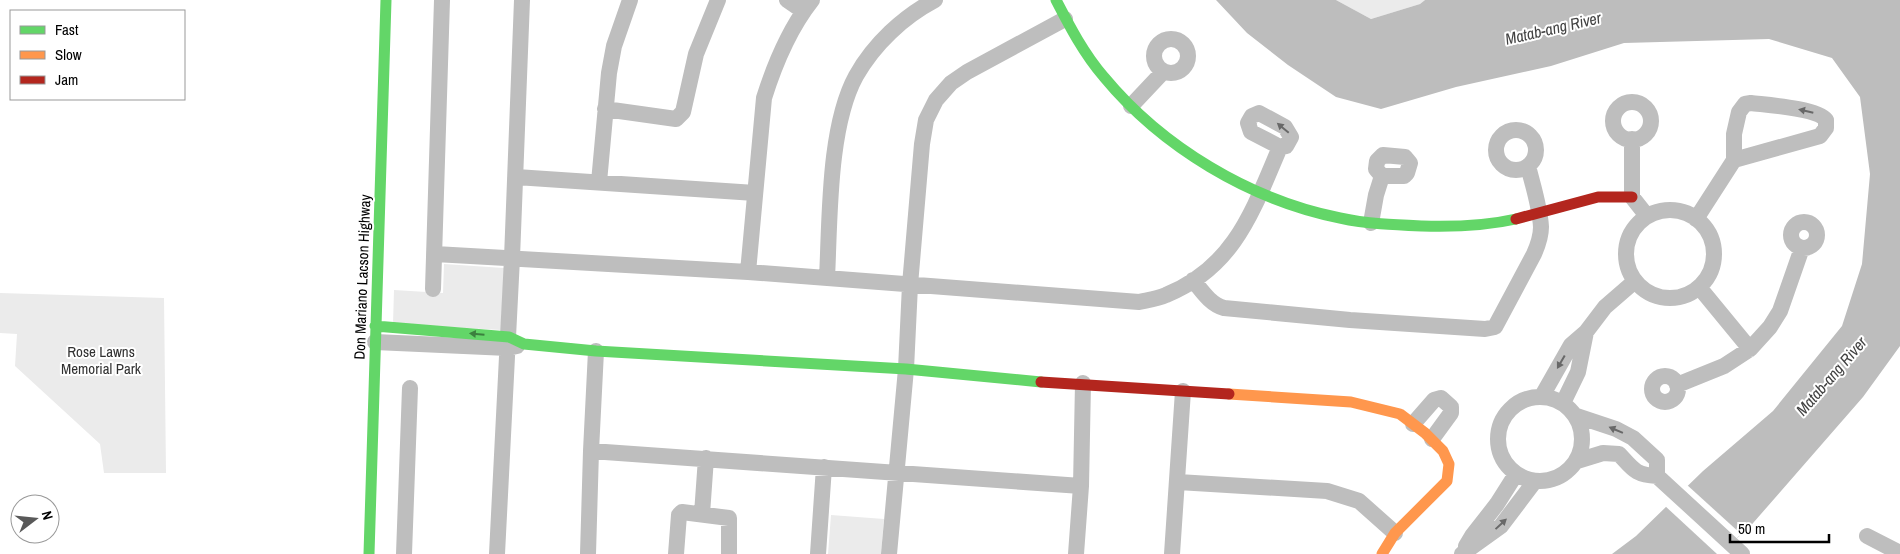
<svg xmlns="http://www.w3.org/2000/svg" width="1900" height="554" font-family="'Archivo Narrow',sans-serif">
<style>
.green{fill:#ebebeb}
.water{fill:#bdbdbd}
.pier{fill:#fff}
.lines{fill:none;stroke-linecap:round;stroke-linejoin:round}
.street{stroke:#bebebe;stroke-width:16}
.fast{stroke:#63d668;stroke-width:11}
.slow{stroke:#ff974d;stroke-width:11}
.jam{stroke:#b3261e;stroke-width:11}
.oneway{fill:#686868}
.oneway2{fill:#3b803e}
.labels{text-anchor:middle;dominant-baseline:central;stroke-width:4;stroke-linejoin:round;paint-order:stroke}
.street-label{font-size:15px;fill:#000;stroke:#fff}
.park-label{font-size:15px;fill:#313131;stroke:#fff}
.water-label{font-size:16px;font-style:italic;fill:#424242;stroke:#fff}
</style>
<rect width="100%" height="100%" fill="#fff"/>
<path class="green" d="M1336 0H1425L1420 4 1371 19Z
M444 264 504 268 501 330 393 324 394 290 443 293Z
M0 293 164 298 166 473H104L100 444 15 366 17 334 0 333Z
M831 515 884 519 881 554H828Z"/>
<path class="water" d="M1216 0H1336L1371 19 1420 4 1425 0H1900V346L1863 397 1747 530 1717 554H1612L1636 536 1703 471 1773 411 1842 326 1862 264 1870 174 1860 97 1832 58 1769 39 1624 43 1551 66 1456 87 1381 109 1336 97 1288 65 1247 33Z"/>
<path class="pier" d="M1686 484 1741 534 1721 554H1717L1664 505Z"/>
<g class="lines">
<path class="street" d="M787 0 803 11
M1154 56a17 17 0 1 1 34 0a17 17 0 1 1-34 0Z
M1613 121a19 19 0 1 1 38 0a19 19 0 1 1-38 0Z
M1131 106 1163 72
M605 109 676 119 683 112 696 54 718 0
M1496 150a20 20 0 1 1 40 0a20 20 0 1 1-40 0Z
M1632 139V197L1647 216
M1383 155 1405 157 1410 163 1407 173 1404 176H1382L1376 169 1377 161Z
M516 177 755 193
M599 182 609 73 614 46 630 0
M1626 254a44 44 0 1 1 88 0a44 44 0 1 1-88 0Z
M1696 219 1734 160V134L1739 112 1745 104 1751 103C1767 105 1817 108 1826 120V128L1820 136 1734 160
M1791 235a13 13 0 1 1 26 0a13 13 0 1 1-26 0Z
M1371 223 1376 195 1382 176
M435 254 748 272 1139 302C1148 300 1157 299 1166 295 1235 267 1253 210 1280 147L1286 146 1291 137 1285 127 1259 113 1252 116 1248 123 1251 132 1280 147
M748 272 764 98C775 63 789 29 812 0
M827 278C830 220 828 127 856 76 874 44 903 17 935 0
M1193 280C1202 291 1210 304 1224 308L1350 320 1485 329 1495 327 1534 254C1538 245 1541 236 1541 227 1540 207 1533 186 1528 166
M433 289 442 0
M375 342 508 348 517 346
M1750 349 1770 327 1780 311 1802 248
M1652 389a13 13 0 1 1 26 0a13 13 0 1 1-26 0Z
M1677 385 1724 366 1750 349 1699 287
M1542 396 1571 345 1586 332 1605 307 1635 281
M1498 439a42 42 0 1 1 84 0a42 42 0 1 1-84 0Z
M1563 403 1578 372 1586 332
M1577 416 1616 429 1633 438 1657 460V476
M1413 424 1434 400 1441 398 1451 407V413L1432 439
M591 451 1081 486
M1577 461 1603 453 1619 454C1633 469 1635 475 1657 476L1742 554
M1178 482 1327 491 1359 501 1395 533
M702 514 706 458
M1867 536 1900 553
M1466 546 1472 536 1497 504 1516 474
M404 554 410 388
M497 554 512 258 522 0
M588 554 591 451 596 351
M676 554 679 515 682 512 729 518V554
M818 554 824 467
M889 554 906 369 910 285 922 144 926 120 936 100 951 83 967 72 1065 19
M1076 554 1081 486 1083 383
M1172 554 1183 391
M1462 554 1501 526 1535 481"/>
<path class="fast" d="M1056 0C1070 27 1084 54 1104 77 1162 147 1250 200 1340 218 1367 224 1395 225 1422 226 1454 227 1485 226 1516 219
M375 326 509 337 524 344 596 351 906 369 1041 382
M369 554 386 0"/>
<path class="slow" d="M1229 394 1351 402 1400 414 1425 433 1443 451 1449 464 1447 481 1395 533 1382 554"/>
<path class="jam" d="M1516 219 1598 197H1632
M1041 382 1229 394"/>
</g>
<defs><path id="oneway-solid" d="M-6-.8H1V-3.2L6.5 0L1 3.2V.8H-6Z" transform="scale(1.25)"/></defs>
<g class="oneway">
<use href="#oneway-solid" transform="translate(1806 111) rotate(-167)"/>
<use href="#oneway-solid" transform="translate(1283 128) rotate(-140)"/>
<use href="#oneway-solid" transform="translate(1561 362) rotate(120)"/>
<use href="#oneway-solid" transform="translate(1616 430) rotate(-157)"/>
<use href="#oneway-solid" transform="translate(1501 524) rotate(-43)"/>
</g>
<use class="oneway2" href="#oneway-solid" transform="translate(477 334) rotate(-175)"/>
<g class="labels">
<g class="street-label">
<text transform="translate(362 277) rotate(-88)">Don Mariano Lacson Highway</text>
</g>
<g class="park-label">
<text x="101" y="351">Rose Lawns<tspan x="101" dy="17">Memorial Park</tspan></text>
</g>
<g class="water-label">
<text transform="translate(1553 28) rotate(-13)">Matab-ang River</text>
<text transform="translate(1831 376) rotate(-49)">Matab-ang River</text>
</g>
</g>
<rect x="10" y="10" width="175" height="90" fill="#ffffff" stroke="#999999"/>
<rect x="20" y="26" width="25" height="8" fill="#63d668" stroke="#999999"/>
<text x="55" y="35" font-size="15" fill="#000000">Fast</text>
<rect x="20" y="51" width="25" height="8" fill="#ff974d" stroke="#999999"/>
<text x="55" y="60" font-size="15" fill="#000000">Slow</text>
<rect x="20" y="76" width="25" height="8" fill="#b3261e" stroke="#999999"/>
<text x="55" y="85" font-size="15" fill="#000000">Jam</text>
<g transform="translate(35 519) rotate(74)"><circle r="24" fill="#ffffff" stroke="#999999"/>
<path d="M0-4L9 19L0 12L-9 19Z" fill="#595959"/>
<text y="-8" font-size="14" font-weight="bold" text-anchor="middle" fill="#000000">N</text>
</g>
<path d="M1730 534v8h99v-8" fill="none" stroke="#000000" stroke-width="2.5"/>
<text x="1738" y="534" font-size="15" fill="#000000" stroke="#ffffff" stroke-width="4" paint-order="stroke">50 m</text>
</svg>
